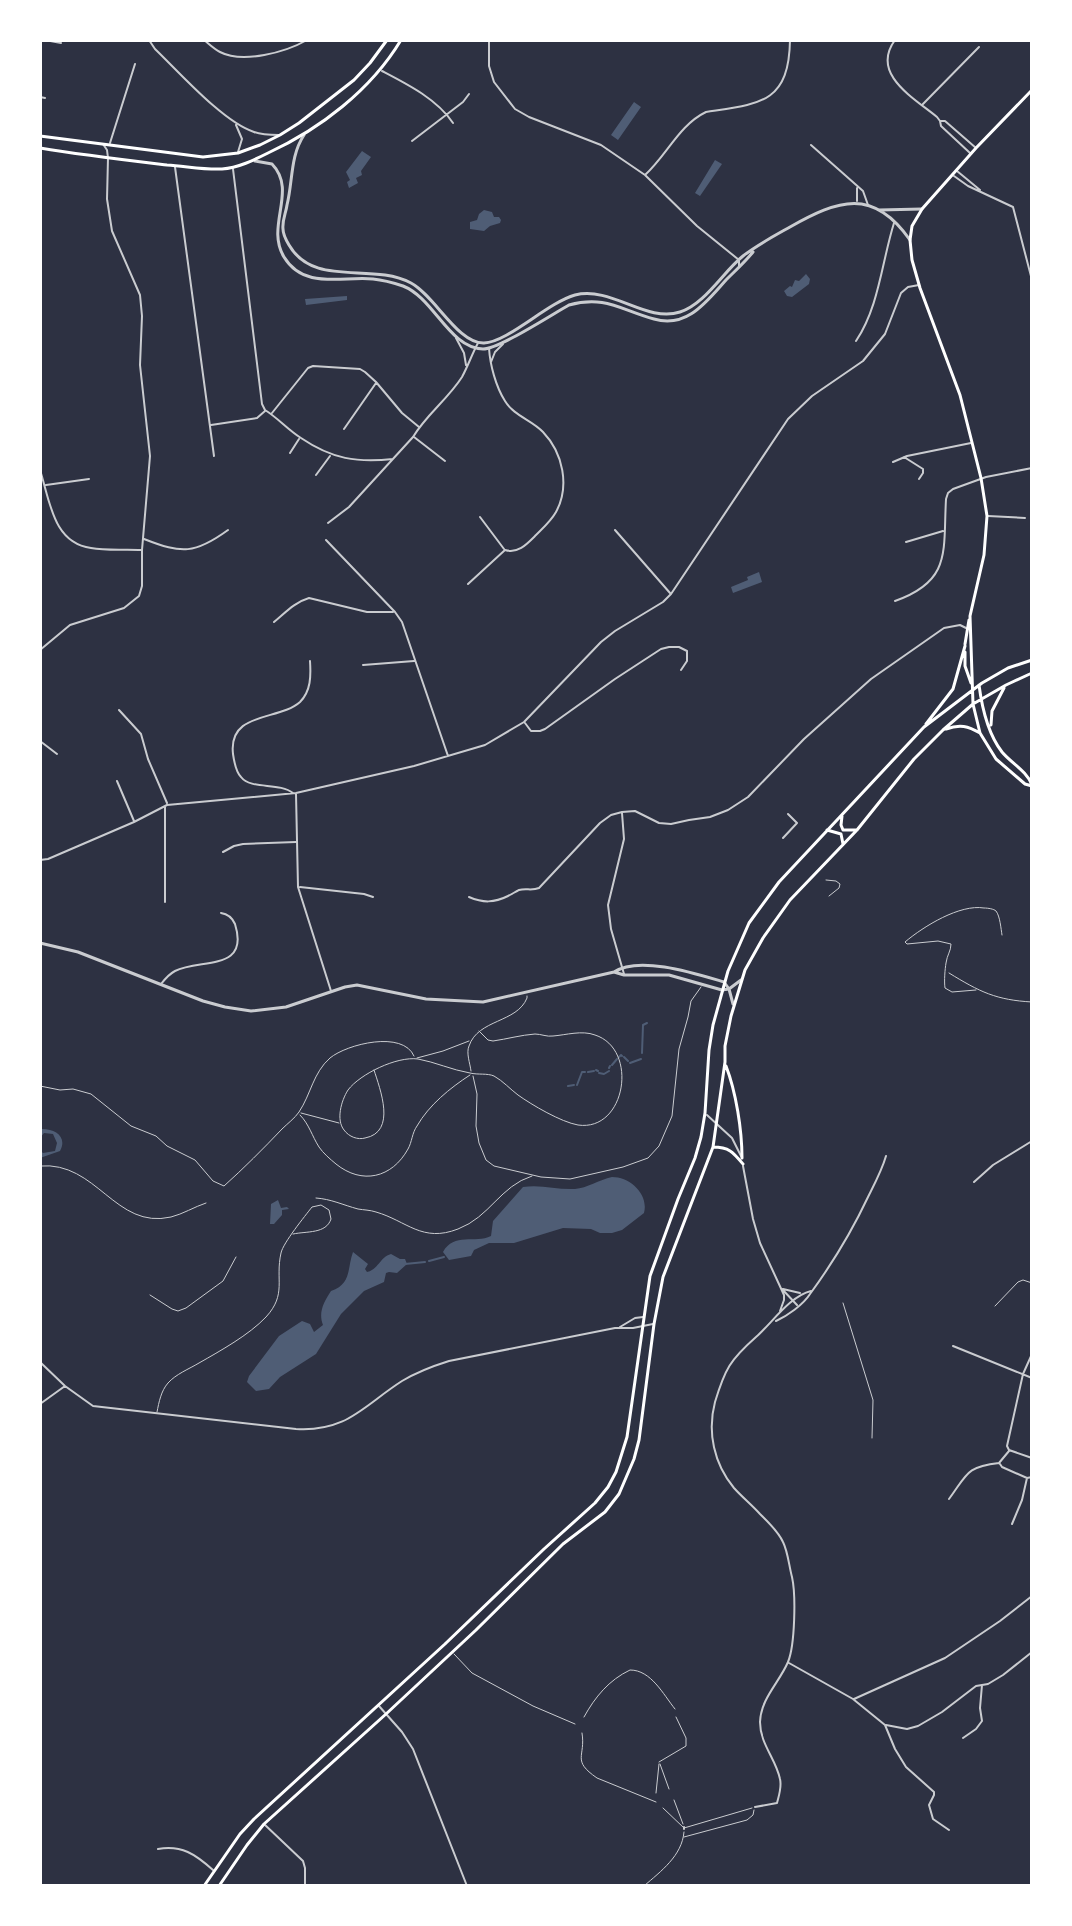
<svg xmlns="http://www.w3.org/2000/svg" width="1072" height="1926" font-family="Helvetica,sans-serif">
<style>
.water{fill:#4f5d75}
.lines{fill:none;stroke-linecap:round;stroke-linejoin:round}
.stream{stroke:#4f5d75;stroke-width:2}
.service{stroke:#caccd0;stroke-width:1}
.minor{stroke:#caccd0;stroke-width:2}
.tertiary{stroke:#caccd0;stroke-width:3}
.secondary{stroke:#fff;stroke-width:3}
.primary{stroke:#fff;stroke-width:3}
</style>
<rect width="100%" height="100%" fill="#2d3142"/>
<path class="water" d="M634 102 641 107 618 140 611 135Z
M362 151 371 157 361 171 362 175 356 178 358 183 349 188 347 182 350 180 346 172Z
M715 160 722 164 700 196 695 193Z
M484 210 492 212 494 217H499L501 220 500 223 490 226 484 231 470 229V222L477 220 479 214Z
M806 274 810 279 809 284 792 297 787 296 784 291 790 286 792 287 795 280 799 281Z
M347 296V300L306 305 305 299Z
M759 572 762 582 733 593 731 587 748 580 747 577Z
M40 1129C54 1128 68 1136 60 1151L40 1158V1150L43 1153 55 1151 57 1143 53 1134 44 1133 40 1138Z
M612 1177C630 1177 649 1194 644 1213L622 1230 612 1233H600L591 1229 563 1228 514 1243H489L474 1250 471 1256 449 1260 443 1252C454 1232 475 1244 491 1236L493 1221 523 1187C541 1184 557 1190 575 1189 587 1188 599 1180 612 1177Z
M278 1200 281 1208 287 1207 289 1209 282 1210V1215L274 1224H270L271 1204Z
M353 1252 368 1264 365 1269 367 1272C378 1270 380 1257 391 1254L400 1259H405L407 1264 397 1273 389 1272 386 1273 384 1282 364 1291 341 1314 316 1354 280 1377 269 1389 256 1391 247 1382 249 1376 279 1336 302 1321 310 1324 314 1332 323 1325C318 1312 324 1302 331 1291 352 1284 347 1268 353 1252Z"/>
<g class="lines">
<path class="stream" d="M642 1053 643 1025 647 1023
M619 1057 621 1055 622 1056
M624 1057 628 1061
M630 1063 641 1059
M612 1065 617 1059
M609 1068 610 1066
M596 1070 598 1071
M588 1072 594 1071
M599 1073 604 1074 609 1071
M577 1085 582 1072H585
M568 1086 574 1085
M429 1261 444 1257
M405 1264 425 1262"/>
<path class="service" d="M826 880 836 881 840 884 839 888 829 896
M949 973C980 992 996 1000 1032 1002
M976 990 952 992 945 988C944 981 945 969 946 963 947 955 951 951 951 944L938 941 907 944 905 942C924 926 960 904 984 908 988 908 994 909 996 911 1000 916 1001 929 1002 935
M417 1058 443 1051 469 1041
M374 1070C380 1089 397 1132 365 1138 358 1140 349 1137 344 1130 336 1120 341 1101 348 1090 360 1074 397 1056 418 1059 435 1062 452 1070 470 1073 478 1075 487 1073 494 1076 503 1081 510 1089 518 1095 532 1105 561 1122 578 1125 626 1132 639 1049 595 1035 582 1030 566 1035 553 1036 547 1037 541 1034 535 1034 521 1035 507 1039 493 1041L488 1040 479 1031
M471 1071C470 1063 466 1053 469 1046 478 1019 517 1023 527 998V996
M473 1076 477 1094 476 1126 479 1143 486 1160 494 1166 541 1177 570 1179 623 1167 648 1158 659 1146 672 1116 679 1049 688 1017 691 1001 701 987
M40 1086 60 1090 73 1089 91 1094 131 1126 156 1136 167 1146 195 1160 213 1181 224 1186C244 1168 263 1149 282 1129 287 1124 295 1118 299 1112 311 1094 313 1073 330 1058 347 1044 403 1030 414 1056
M301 1113 339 1123
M300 1115C309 1124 312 1136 319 1147 323 1153 330 1159 336 1164 362 1185 392 1178 408 1149 412 1142 412 1133 417 1126 429 1105 450 1088 470 1075
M40 1166C97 1161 115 1230 171 1217 183 1214 194 1207 206 1203
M316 1198C331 1199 343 1205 358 1209 364 1210 370 1210 376 1212 407 1221 422 1243 458 1229 490 1217 500 1186 532 1176
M150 1295 172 1309 178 1311 186 1308 223 1281 236 1257
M843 1303 873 1400 872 1438
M995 1306 1018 1282 1023 1280 1032 1283
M157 1412C159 1402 161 1391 168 1383 176 1374 189 1369 199 1363 220 1351 249 1335 266 1317 287 1294 275 1280 281 1253 283 1243 305 1216 312 1207L321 1205 329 1210 331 1219C326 1234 307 1231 293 1234
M454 1654 472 1673 533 1706 575 1724
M584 1717C595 1697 609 1680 630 1670 651 1670 663 1694 675 1709
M582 1733C586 1757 571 1760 597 1778L656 1802
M659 1762 686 1746V1738L676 1717
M660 1764 669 1789
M656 1793 659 1764
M674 1800 683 1824
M663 1808 684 1828 752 1808
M684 1837 747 1820 753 1815 754 1810
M644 1886C661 1871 682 1856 684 1832"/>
<path class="minor" d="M45 40 61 43
M149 40 155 49C179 72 223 122 254 132 262 135 270 135 279 135
M204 40C209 44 214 49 220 52 243 64 286 52 307 40
M489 40V66L494 82 515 109 529 117 601 145 645 175 697 226 739 260V267
M895 40C870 74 914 98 937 117L940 121 941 126 970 153
M382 71C407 84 437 99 453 123
M40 97 45 98
M923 104 979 47
M941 121H945L976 148
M236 125 242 139 238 152
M412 141 463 102 469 94
M110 143 135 64
M811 145 863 191 868 205
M175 167 214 456
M233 169 262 404 265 410C278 418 288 430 301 438 332 459 357 463 393 459
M957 171 980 190
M645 175C667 155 679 125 706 112 759 104 789 104 790 40
M954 176 968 186 1013 207 1032 280
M857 201V188
M456 338 464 353 466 365
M856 341C879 307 882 261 894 223
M491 362 495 352 503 344
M272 413 308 368 313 366 360 369 365 372 376 382 402 413 419 427
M211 425 257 418 265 411
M344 429 376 383
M414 437 445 461
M290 453 299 439
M904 457 923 469V473L919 479
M893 462 907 456 971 443
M40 470C50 501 53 543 91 548 107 551 125 549 141 550
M316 475 330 456
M46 485 89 479
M988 516 1025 518
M480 517 504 549
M328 523 349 507 413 437C426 415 448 399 462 377 468 366 472 354 478 343
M615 530 670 593
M144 539C182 554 195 554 228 530
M326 540 395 612 402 622 448 756
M906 542 943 531
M468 584 505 550C518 554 527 544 536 535 543 528 551 521 556 512 570 486 563 453 543 432 532 420 514 416 505 401 496 387 490 365 489 348
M895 601C952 581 943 551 946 499L948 493 953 489 986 477 1032 468
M274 622C285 613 295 602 309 598L367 612H393
M40 650 70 625 124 608 139 596 142 586V550L150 456 140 365 142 316 140 295 112 231 107 199 108 158 107 150 103 144
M363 665 414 661
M119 710 141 734 148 759 167 803
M525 723 531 731H540L545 729 615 679 661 649 669 647H679L687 651V661L681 670
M40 741 57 754
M117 781 134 821
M293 793C279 782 251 790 241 777 236 772 234 761 233 754 228 711 279 721 300 702 311 691 311 676 310 661
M296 794 298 887 331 991
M165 807V902
M622 813 624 839 608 905 611 929 624 974
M783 838 797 823 788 814
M223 852 234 846 243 844 296 842
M40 860 48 859 134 822 167 805 296 793 414 766 485 745 524 722 601 642 615 631 663 602 671 594 788 419 812 396 863 361 885 334 901 293 908 287 919 285
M300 887 364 894 373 897
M469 897C483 903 494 903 508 896 510 895 517 891 519 890 526 888 532 891 539 888L600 823 611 815 622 812 635 811 659 823 671 824 689 820 710 817 728 810 748 797 804 739 871 679 944 628 960 625 966 628
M161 984C165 979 169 974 175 971 200 958 250 972 235 924 232 917 228 914 221 913
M707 1115 732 1138 741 1156
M743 1166 753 1219 760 1243 784 1295V1300L780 1311
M974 1182 993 1165 1032 1141
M1031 1234 1032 1235
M782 1289 797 1305
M783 1289 800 1293
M776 1321C787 1316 803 1305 810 1294 832 1264 852 1231 868 1197 875 1183 882 1170 886 1156
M620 1327 635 1318 643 1317
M953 1346 1032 1378
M1032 1354 1023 1374 1007 1446 1009 1450 1032 1458
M40 1362 65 1386 93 1406 296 1429C347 1432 363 1406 402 1381 417 1372 433 1366 449 1361L615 1328H633L653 1324
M40 1404 65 1386
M1000 1464 1002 1467 1027 1478 1032 1477
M949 1499C968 1473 966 1467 999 1463L1009 1451
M1012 1524 1022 1500 1027 1478
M789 1663 853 1699 885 1725 895 1749 906 1767 934 1792V1795L929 1805 933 1819 949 1830
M854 1699 945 1658 1000 1621 1032 1596
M379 1706 402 1732 413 1749 467 1886
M886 1725 907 1729 918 1726 942 1712 976 1686 988 1684 1003 1675 1032 1652
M963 1738 976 1729 982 1721 980 1708 982 1685
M755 1807 777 1803C779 1795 782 1787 780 1779 776 1759 760 1744 760 1722 761 1698 779 1683 788 1662 795 1645 796 1595 792 1577 789 1566 788 1552 783 1542 778 1531 768 1522 760 1514 752 1505 742 1497 734 1488 714 1464 707 1432 715 1402 725 1369 730 1360 756 1337 772 1323 790 1296 811 1291
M264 1824 303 1861 305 1868V1886
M684 1829V1827
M158 1849C182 1845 195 1854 213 1870"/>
<path class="tertiary" d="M304 135C290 156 293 181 287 205 286 213 282 220 283 229 283 235 286 240 289 245 314 288 371 262 411 283 435 296 458 344 484 343 508 342 547 303 575 295 612 286 646 323 680 312 705 304 723 272 743 256 757 245 774 236 790 227 838 200 873 187 910 240
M255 161 272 164C298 191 265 226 284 257 304 290 342 276 373 279 383 280 394 283 403 286 434 298 449 348 483 349 499 349 551 315 569 305 605 295 621 310 654 319 687 329 707 301 726 280 735 271 745 262 753 252
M879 210 922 209
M40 943 78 952 203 1001 225 1007 251 1011 286 1007 345 987 357 985 426 999 483 1002 614 972C639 955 697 974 724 982L729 989 733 1004
M614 972 624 975H669L722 990 729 989 741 980"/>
<path class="secondary" d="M40 136 203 157 238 153 260 145 280 135 299 123 354 80 370 63 387 40
M40 148C82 155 125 160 167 165 185 166 204 170 222 169 238 168 254 160 268 153 320 129 371 90 401 40"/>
<path class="primary" d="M1032 90 976 148 922 209 912 226 910 240 912 260 920 288 960 395 981 478 987 516 984 555 970 616 973 704 980 733 996 759 1025 784 1032 786
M965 644 969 620
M965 652V666L971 683
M979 685C982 708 988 734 1002 752 1011 763 1027 771 1032 785
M926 724 953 689 965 646
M991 725 992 711 1004 688
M946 729C960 724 968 726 980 733
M842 816 841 825 843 830H857
M827 830 841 834 843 844
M726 1066C736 1092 742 1130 742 1158
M713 1147C729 1147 733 1152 743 1164
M204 1886 240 1834 254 1819 445 1644 544 1549 595 1503 608 1487 616 1472 627 1437 650 1276 678 1199 695 1158 701 1137 705 1113 709 1050 713 1025 728 971 749 923 779 882 924 727 982 683 1008 668 1032 660
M219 1886 247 1845 264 1824 386 1714 476 1630 563 1544 605 1512 619 1494 634 1459 639 1440 654 1324 663 1277 713 1147 725 1062V1046L731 1016 745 970 763 938 790 900 857 830 914 759 943 730 973 704 1006 685 1032 673"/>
</g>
<rect width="1072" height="1926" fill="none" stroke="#ffffff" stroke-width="84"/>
</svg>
